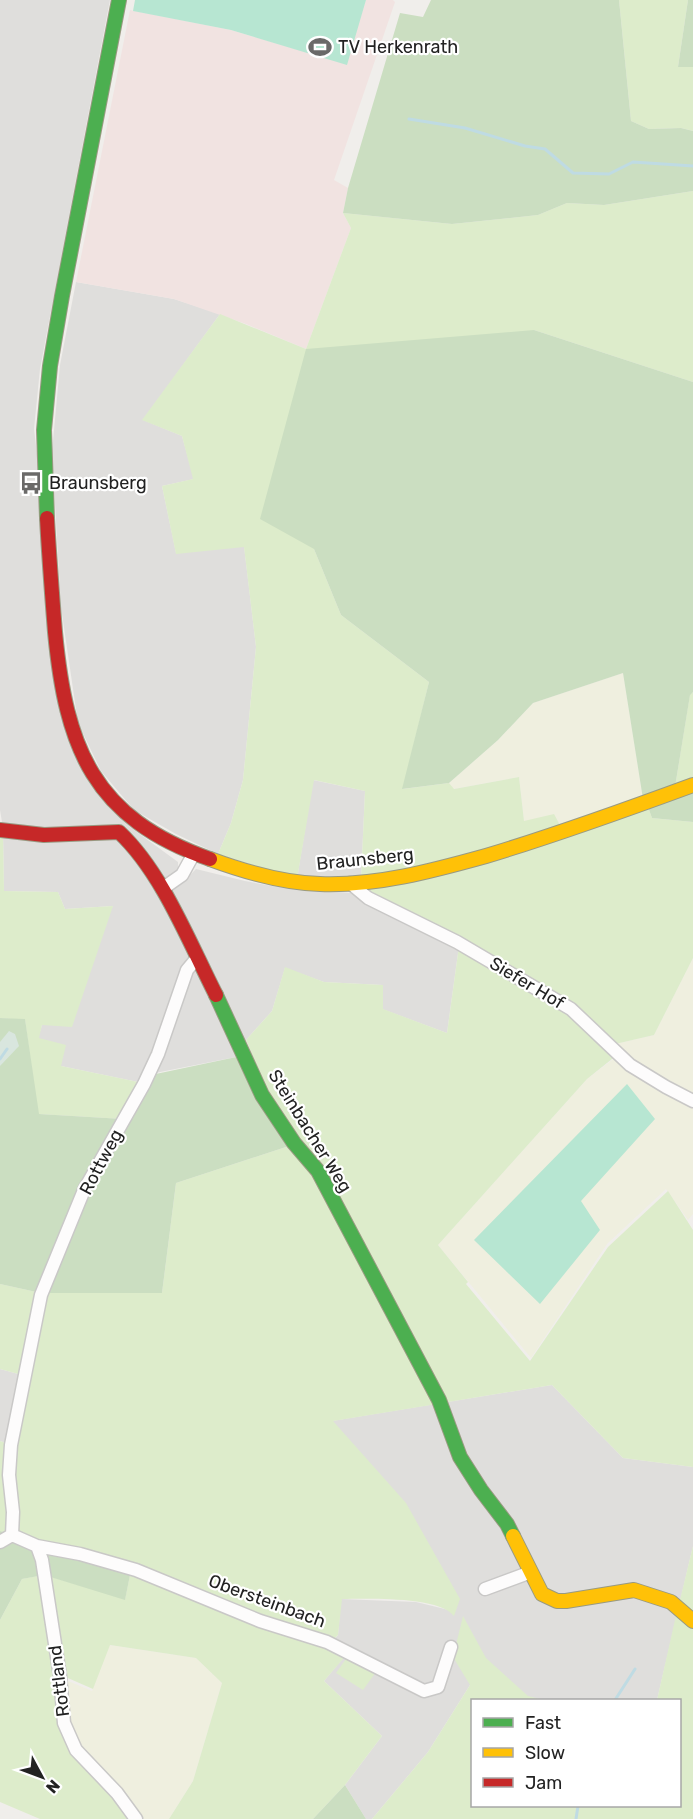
<svg xmlns="http://www.w3.org/2000/svg" width="693" height="1819" font-family="Rubik,sans-serif">
<style>
.residential{fill:#dfdedc}
.commercial{fill:#f1e3e1}
.farmland{fill:#efefdf}
.grass{fill:#ddeccb}
.forest{fill:#cbdec1}
.wetland{fill:#d9e6de}
.pitch{fill:#b7e6d2}
.lines{fill:none;stroke-linecap:round;stroke-linejoin:round}
.stream{stroke:#bfdbe3;stroke-width:3}
.street-casing{stroke:#c9c8c7;stroke-width:15}
.fast-casing{stroke:#999a82;stroke-width:16}
.slow-casing{stroke:#999a82;stroke-width:16}
.jam-casing{stroke:#999a82;stroke-width:16}
.street{stroke:#fdfcfc;stroke-width:12}
.fast{stroke:#4caf50;stroke-width:14}
.slow{stroke:#ffc107;stroke-width:14}
.jam{stroke:#c62828;stroke-width:14}
.labels{text-anchor:middle;dominant-baseline:central;stroke-width:4.5;stroke-linejoin:round;paint-order:stroke}
.poi-label{font-size:18px;fill:#222;stroke:#fff;text-anchor:start}
.street-label{font-size:18px;fill:#222;stroke:#fff}
</style>
<rect width="100%" height="100%" fill="#f0eeeb"/>
<path class="residential" d="M0 0H110L40 369 34 429 72 751 130 827 178 862V873L163 884 121 830 3 828 0 810Z
M76 282 174 299 220 314 143 420 182 436 194 479 162 486 176 553 244 546 256 647 243 780 231 823 218 854 176 834 134 810 101 771 78 723 61 607 52 452 60 365Z
M313 780 365 791 361 879H297Z
M3 832 118 836 161 894 185 880 196 869 245 881 277 887 351 893 367 900 459 946 447 1033 382 1009 383 985 324 982 285 968 272 1011 246 1040 241 1056 150 1074 143 1083 61 1066 38 1038 42 1025 113 906 65 909 58 892 4 891Z
M0 1369 22 1375 9 1444 0 1441Z
M552 1385 623 1458 693 1467V1546L657 1700H544L470 1685 428 1752 372 1819H366L345 1785 382 1736 324 1681 349 1651 333 1640 338 1635 341 1599 416 1602 449 1610 367 1462 332 1421Z"/>
<path class="commercial" d="M366 0H393L395 2 334 180 348 188 343 213 351 228 306 349 246 324 174 299 76 282 130 10 231 30 346 64Z"/>
<path class="farmland" d="M623 673 643 799 562 829 524 821 519 777 453 789 449 783 498 740 533 703Z
M693 958V1214L688 1220 666 1189 607 1244 531 1358 438 1245 587 1079 620 1054 611 1045 654 1035Z
M109 1645 196 1658 222 1683 193 1781 169 1819H137L76 1749 65 1723 61 1678 92 1691Z"/>
<path class="grass" d="M619 0H688L678 67H693V131L681 128 649 129 631 121Z
M693 191V382L534 330 314 549 341 615 429 682 403 789 449 783 454 789 519 777 524 821 554 814 562 829 514 843 361 879 365 791 314 780 297 879 218 854 231 823 243 780 256 647 244 547 176 554 162 486 193 479 182 436 142 420 220 314 306 349 351 228 343 213 452 224 538 215 567 203 604 205Z
M693 692V780L675 787 690 694Z
M648 807 652 818 693 822V958L654 1035 611 1045 572 1007 365 891 364 887Z
M0 832H3L4 891 58 892 65 909 113 906 72 1027 42 1025 39 1038 66 1045 61 1066 143 1083 123 1119 38 1114 25 1020 0 1018Z
M459 946 570 1010 617 1055 587 1079 438 1245 468 1282 466 1284 530 1361 608 1247 668 1191 693 1230V1467L623 1458 552 1385 442 1403 278 1117 246 1040 272 1011 285 967 324 982 383 985V1009L447 1033Z
M292 1145 316 1172 437 1404 333 1421 406 1503 460 1599 454 1616C438 1596 367 1599 342 1599L338 1635 333 1640 305 1634 137 1568 14 1534 10 1475 44 1293H162L176 1183Z
M0 1284 41 1293 22 1375 0 1369Z
M0 1441 9 1444 10 1535 0 1531Z
M693 1546V1618L679 1604Z
M131 1570 348 1653 324 1681 382 1736 345 1785 313 1819H169L193 1781 222 1683 196 1658 110 1645 93 1689 61 1675 45 1575 125 1599Z
M43 1575 63 1723 133 1819H40L0 1802V1620L22 1579Z
M677 1611 693 1626V1819H372L428 1752 470 1685 453 1657 463 1616 486 1658 528 1696 544 1700H472V1806H680V1700H657Z
M348 1656 376 1672 363 1690 336 1673Z"/>
<path class="forest" d="M431 0H619L631 121 649 129 681 128 693 131V191L604 205 567 203 538 215 452 224 343 213 348 188 400 13 423 17Z
M688 0H693V67H678Z
M534 330 693 382V692L690 695 675 787 643 799 623 673 533 703 498 740 449 783 402 789 429 682 341 615 314 549 260 519 306 349Z
M693 792V822L652 818 648 807Z
M0 1018 25 1019 39 1114 123 1119 151 1075 241 1056 292 1145 176 1183 162 1293H41L0 1284Z
M0 1531 131 1570 125 1600 44 1575 22 1579 0 1620Z
M345 1785 366 1819H313Z"/>
<path class="wetland" d="M9 1031 15 1034 19 1046 0 1066V1042Z"/>
<path class="pitch" d="M135 0H366L347 65 231 30 133 11Z
M627 1084 655 1119 581 1201 600 1230 540 1304 474 1240Z"/>
<g class="lines">
<path class="stream" d="M409 119 465 128 525 146 545 149 573 173 609 174 633 162 693 166
M0 1059 7 1049
M615 1700 635 1669
M576 1819 578 1806"/>
<g class="street-casing">
<path id="street" d="M350 883 368 898 457 942 571 1009 630 1065 666 1087 693 1101
M162 889 182 875 193 855
M12 1535 13 1512 9 1475 11 1445 41 1295 84 1190 144 1084 158 1054 187 970 197 958
M12 1535 37 1546 80 1554 136 1570 260 1621 327 1642 424 1691 438 1687 451 1647
M0 1542 12 1535
M37 1546 42 1560 60 1676 64 1723 76 1750 117 1793 136 1819
M485 1589 531 1572"/>
</g>
<g class="fast-casing">
<path id="fast" d="M47 518 44 430 50 366 62 296 119 0
M216 995 262 1095 294 1143 318 1171 439 1400 460 1457 481 1490 507 1524 513 1536"/>
</g>
<g class="slow-casing">
<path id="slow" d="M210 859C245 872 283 883 320 884 377 886 432 871 486 856 556 835 625 810 693 785
M513 1536 542 1594 557 1601H566L634 1590 671 1602 693 1621"/>
</g>
<g class="jam-casing">
<path id="jam" d="M47 518C49 556 52 594 55 632 66 748 93 818 210 859
M0 830 44 835 119 832C162 872 189 942 216 995"/>
</g>
<use href="#street" class="street"/>
<use href="#fast" class="fast"/>
<use href="#slow" class="slow"/>
<use href="#jam" class="jam"/>
</g>
<defs>
<g id="stadium-bare" transform="scale(1.8)"><path d="M0-5a6.5 5 0 1 0 0 10a6.5 5 0 1 0 0-10ZM-3.5-1.8h7v3.6h-7Z" fill="#6a6968" stroke="#fff" stroke-width="2.5" paint-order="stroke"/></g>
<g id="bus-bare" transform="scale(1.8)"><path d="M-5-6H5V4H4V6H2V4H-2V6H-4V4H-5ZM-3.5-4V0h7V-4ZM-3.5 1.2v1.5H-2V1.2ZM2 1.2v1.5H3.5V1.2Z" fill="#6a6968" stroke="#fff" stroke-width="2.5" paint-order="stroke"/></g>
</defs>
<g fill-rule="evenodd">
<use href="#stadium-bare" x="320" y="47"/>
<use href="#bus-bare" x="31" y="483"/>
</g>
<g class="labels">
<g class="poi-label">
<text x="338" y="47">TV Herkenrath</text>
<text x="49" y="483">Braunsberg</text>
</g>
<g class="street-label">
<text transform="translate(365 859) rotate(-6)">Braunsberg</text>
<text transform="translate(527 983) rotate(31)">Siefer Hof</text>
<text transform="translate(310 1131) rotate(58)">Steinbacher Weg</text>
<text transform="translate(101 1162) rotate(-62)">Rottweg</text>
<text transform="translate(267 1601) rotate(20)">Obersteinbach</text>
<text transform="translate(59 1681) rotate(-97)">Rottland</text>
</g>
</g>
<rect x="471" y="1699" width="210" height="108" fill="#ffffff" stroke="#a7a7a7" stroke-width="1.5"/>
<rect x="483" y="1718" width="30" height="9" fill="#4caf50" stroke="#a7a7a7" stroke-width="1.5"/>
<text x="525" y="1729" font-size="18" fill="#222222">Fast</text>
<rect x="483" y="1748" width="30" height="9" fill="#ffc107" stroke="#a7a7a7" stroke-width="1.5"/>
<text x="525" y="1759" font-size="18" fill="#222222">Slow</text>
<rect x="483" y="1778" width="30" height="9" fill="#c62828" stroke="#a7a7a7" stroke-width="1.5"/>
<text x="525" y="1789" font-size="18" fill="#222222">Jam</text>
<g transform="translate(42 1777) rotate(131)" stroke="#ffffff" stroke-width="4.5" paint-order="stroke">
<path d="M0-4.5L10 22L0 15L-10 22Z" fill="#222222"/>
<text y="-9" font-size="16" font-weight="bold" text-anchor="middle" fill="#222222">N</text>
</g>
</svg>
